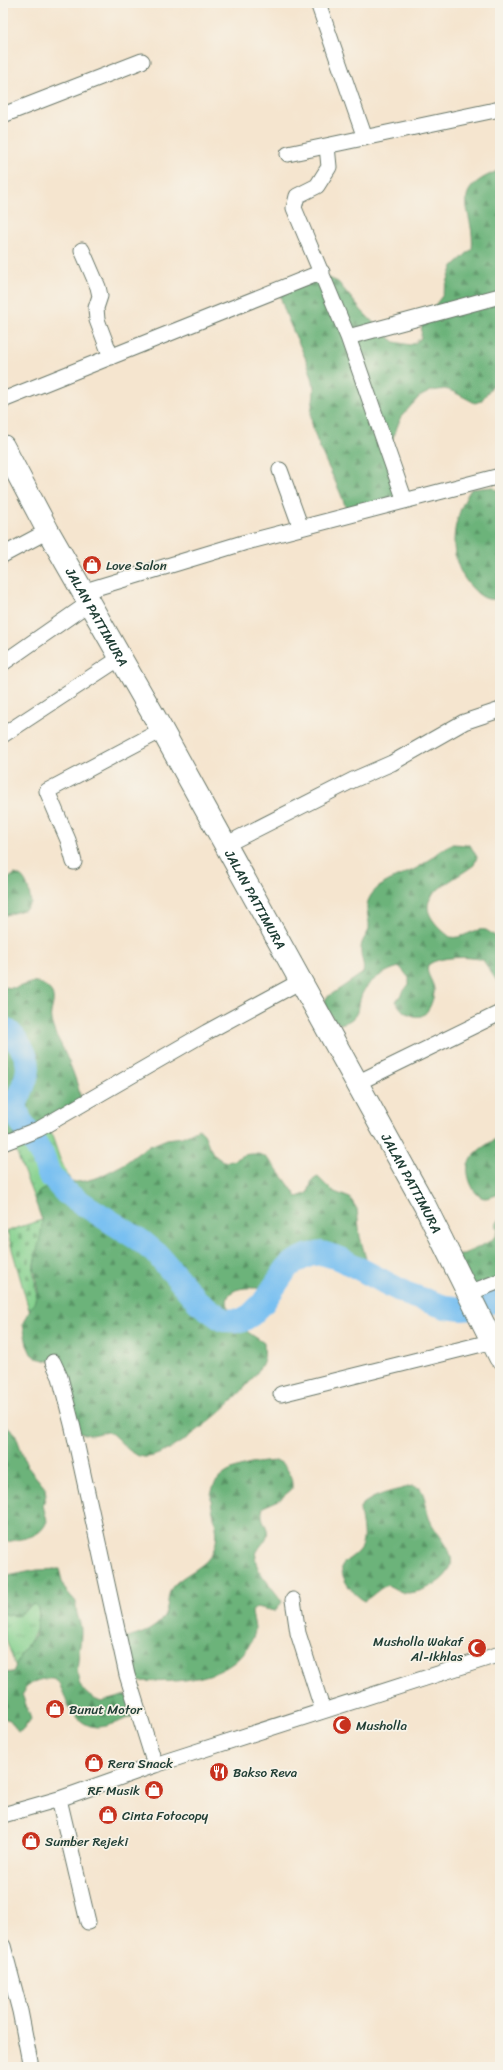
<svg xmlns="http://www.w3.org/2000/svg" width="503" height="2070" font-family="Sriracha,sans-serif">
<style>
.grass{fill:url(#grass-tufts);stroke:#528762}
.forest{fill:url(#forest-firs);stroke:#467857}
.cemetery{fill:url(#cemetery-stones);stroke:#528762}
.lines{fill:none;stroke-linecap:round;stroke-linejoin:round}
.stream{stroke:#78c0f1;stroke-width:4}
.river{stroke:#78c0f1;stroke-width:24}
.street-casing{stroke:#6a786a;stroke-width:17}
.primary-casing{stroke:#6a786a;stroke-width:24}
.street{stroke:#fff;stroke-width:15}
.primary{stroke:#fff;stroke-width:22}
.labels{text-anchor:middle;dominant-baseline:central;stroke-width:3.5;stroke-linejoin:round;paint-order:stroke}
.poi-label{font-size:13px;fill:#1f3d34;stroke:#f7f3e8;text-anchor:start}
.street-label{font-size:13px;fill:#1f3d34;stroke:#f7f3e8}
</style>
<defs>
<pattern id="grass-tufts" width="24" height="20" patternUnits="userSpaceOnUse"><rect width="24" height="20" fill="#86d18f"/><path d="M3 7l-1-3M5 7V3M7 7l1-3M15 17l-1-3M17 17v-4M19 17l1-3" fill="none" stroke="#6dab76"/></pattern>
<pattern id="forest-firs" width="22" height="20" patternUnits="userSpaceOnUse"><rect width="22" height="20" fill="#6cb37a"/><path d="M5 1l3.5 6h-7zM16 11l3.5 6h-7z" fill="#589365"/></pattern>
<pattern id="cemetery-stones" width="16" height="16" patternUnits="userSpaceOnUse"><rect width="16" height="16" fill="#86d18f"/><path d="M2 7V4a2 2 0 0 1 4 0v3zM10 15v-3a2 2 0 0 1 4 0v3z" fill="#6dab76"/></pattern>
</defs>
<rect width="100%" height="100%" fill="#f7f3e8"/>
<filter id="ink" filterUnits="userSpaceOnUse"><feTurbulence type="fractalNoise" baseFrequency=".025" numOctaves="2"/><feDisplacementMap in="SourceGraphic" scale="8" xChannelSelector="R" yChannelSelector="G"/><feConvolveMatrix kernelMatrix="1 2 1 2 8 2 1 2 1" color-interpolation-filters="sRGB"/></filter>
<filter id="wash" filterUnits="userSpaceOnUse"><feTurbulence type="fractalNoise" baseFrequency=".012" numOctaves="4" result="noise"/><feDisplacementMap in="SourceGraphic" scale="16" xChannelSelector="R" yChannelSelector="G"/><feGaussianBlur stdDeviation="0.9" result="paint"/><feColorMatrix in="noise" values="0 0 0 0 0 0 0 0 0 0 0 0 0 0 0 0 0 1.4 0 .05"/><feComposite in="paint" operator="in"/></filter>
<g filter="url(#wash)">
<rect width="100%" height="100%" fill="#f5e5cf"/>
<path class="grass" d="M48 1124 60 1159 71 1182 55 1184 36 1195 35 1201 12 1141Z
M34 1604 38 1608C42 1634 24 1645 16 1668L3 1630V1613C19 1620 22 1612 34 1604Z"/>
<path class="forest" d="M500 170V376L481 401 475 403 454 392 445 389 431 391 419 397 401 417 389 448 398 503 348 515C340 485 321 458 313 428 308 411 314 405 314 389 314 383 311 374 309 368 300 341 283 317 279 288L329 278 338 282 361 310 385 334 395 342 410 345 415 343 421 338 422 322 442 296 453 266 472 249C476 209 444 192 500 170Z
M492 487 500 492V598C488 602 481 597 473 589 445 560 451 521 471 489Z
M452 844 470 845 477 857 474 865C443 888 402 899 450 937 463 940 474 927 486 930 490 932 496 937 500 940V986L483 960C469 956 439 956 428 965 425 974 433 980 434 989 435 996 429 1014 421 1016 416 1017 413 1016 409 1014 402 1011 399 1007 396 1001L409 984V978L400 967C387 969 367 982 362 994 356 1009 361 1019 340 1024L333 1019 324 1004 326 998 363 973C365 964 360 957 361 949 361 940 367 936 369 929 370 922 366 913 367 905 371 883 401 877 417 868 430 861 439 849 452 844Z
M15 874C28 877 29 892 31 903L26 909 3 916V882Z
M34 982C41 983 48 986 52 993 56 1003 49 1011 51 1020 53 1032 60 1041 64 1051 72 1068 79 1086 82 1105L3 1143V987L15 988Z
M199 1129C208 1133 206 1152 221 1160 229 1164 234 1160 241 1156 245 1154 257 1153 262 1155 271 1159 291 1187 297 1197L308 1193 312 1180 318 1177 332 1191 350 1198 357 1209 360 1237 366 1259 365 1264 360 1269C316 1245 302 1249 272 1289 260 1289 242 1285 232 1292 219 1301 236 1322 244 1329 250 1334 257 1338 264 1343 264 1348 265 1354 264 1359 257 1386 171 1460 144 1457 128 1456 120 1437 107 1431 92 1436 87 1437 73 1428L53 1362 36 1358 31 1354 27 1345 23 1325 38 1292 34 1265 42 1220 35 1201 36 1195 40 1191 55 1184 85 1181 99 1177 124 1164 145 1148 167 1139 182 1137Z
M500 1136V1194C495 1195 490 1198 485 1198 473 1198 464 1171 469 1162 475 1150 490 1143 500 1136Z
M500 1218V1281L469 1293 451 1259C460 1255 494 1243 497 1234 499 1231 497 1228 496 1225Z
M3 1426H7L15 1433 27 1466 45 1488 46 1495 43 1505 47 1521C40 1540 19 1538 3 1543Z
M278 1461C288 1466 293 1478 292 1489L279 1500 263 1507C258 1521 270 1526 267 1536 265 1543 257 1548 256 1555 252 1569 275 1589 282 1602L275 1611 257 1607 252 1611C252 1619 257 1626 254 1635 236 1683 175 1683 133 1681L119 1640C136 1636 160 1630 166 1611 169 1602 167 1592 174 1585 185 1573 208 1567 214 1549 221 1531 212 1517 211 1499 210 1467 255 1462 278 1461Z
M412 1486 420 1488C427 1498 425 1509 430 1520 435 1532 448 1543 451 1557 456 1577 424 1593 407 1593 400 1593 393 1587 387 1585 378 1589 373 1596 364 1601 353 1593 340 1580 342 1565 347 1559 355 1556 359 1550 368 1539 360 1520 360 1507 372 1494 395 1491 412 1486Z
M59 1569 64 1588 76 1602C75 1614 80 1619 81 1629 82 1657 64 1688 101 1702L126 1695 135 1715C117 1722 97 1735 80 1720 76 1716 72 1713 69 1708 65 1698 63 1689 56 1680 45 1676 27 1682 22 1694L31 1719 23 1730 18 1732 10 1720 3 1718V1673L13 1672 22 1652 35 1636 39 1616 38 1608 34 1604C22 1611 19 1620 3 1613V1577L37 1570Z"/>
<path class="cemetery" d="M42 1220C42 1235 37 1248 34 1263 31 1280 44 1294 29 1310L7 1231Z"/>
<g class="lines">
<path class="stream" d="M491 1301 500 1321"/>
<path class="river" d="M3 1028C9 1031 15 1038 19 1044 36 1068 25 1080 15 1105L20 1120 42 1155 49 1174 66 1193 141 1241 158 1255 198 1302 223 1320 241 1321 251 1315 263 1303 287 1268 296 1261 309 1255 322 1253 341 1259 407 1294 445 1307 462 1309 480 1307 500 1296"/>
</g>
</g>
<g filter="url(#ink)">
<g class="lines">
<g class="street-casing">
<path id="street" d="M318 3 365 138
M3 115 142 61
M327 146 329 167 317 186 297 196 294 208 348 337 405 501
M288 154 500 109
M82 250 98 287 100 296 96 308 97 320 111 357
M348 337 500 296
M3 400 322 272
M280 470 301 528
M3 555 48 531
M82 592 243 543 500 476
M3 663 89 603
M3 735 120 658
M225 845 353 780 392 763 464 722 500 710
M74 862 68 840 47 791 162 730
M357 1083 500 1013
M3 1143 39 1129 207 1032 301 981
M469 1293 500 1281
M53 1362 60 1377 73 1428 127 1675 155 1765
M281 1394 486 1343 492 1340
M293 1600 298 1633 323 1711
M59 1799 88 1922
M3 1815 59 1799 155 1765 500 1654
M3 1946 20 2011 31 2067"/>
</g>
<g class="primary-casing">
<g id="primary">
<path id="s1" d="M3 446 48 531 162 730 425 1206 500 1357"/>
</g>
</g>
<use href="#street" class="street"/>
<use href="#primary" class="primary"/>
</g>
</g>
<defs>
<g id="shop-disc" transform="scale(1)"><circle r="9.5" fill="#c8321e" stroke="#f7f3e8"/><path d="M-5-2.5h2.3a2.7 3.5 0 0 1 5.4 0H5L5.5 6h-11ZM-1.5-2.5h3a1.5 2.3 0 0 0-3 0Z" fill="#fff"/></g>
<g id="mosque-disc" transform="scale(1)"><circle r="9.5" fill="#c8321e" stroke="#f7f3e8"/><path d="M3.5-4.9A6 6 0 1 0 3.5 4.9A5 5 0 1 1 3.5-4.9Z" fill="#fff"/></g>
<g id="restaurant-disc" transform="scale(1)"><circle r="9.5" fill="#c8321e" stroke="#f7f3e8"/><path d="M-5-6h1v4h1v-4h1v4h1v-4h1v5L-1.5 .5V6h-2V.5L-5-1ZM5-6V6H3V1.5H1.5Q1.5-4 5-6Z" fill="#fff"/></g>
</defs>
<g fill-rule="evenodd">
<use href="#shop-disc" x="92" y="565"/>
<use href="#mosque-disc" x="477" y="1648"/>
<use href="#shop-disc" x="55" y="1709"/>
<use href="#mosque-disc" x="342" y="1725"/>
<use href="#shop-disc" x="94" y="1763"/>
<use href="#restaurant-disc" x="219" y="1772"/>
<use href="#shop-disc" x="154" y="1790"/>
<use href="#shop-disc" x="108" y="1815"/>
<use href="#shop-disc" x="31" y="1841"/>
</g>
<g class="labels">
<g class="poi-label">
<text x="106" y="565">Love Salon</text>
<text x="463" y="1641" text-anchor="end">Musholla Wakaf<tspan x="463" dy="15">Al-Ikhlas</tspan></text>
<text x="69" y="1709">Bunut Motor</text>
<text x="356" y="1725">Musholla</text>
<text x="108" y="1763">Rera Snack</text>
<text x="233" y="1772">Bakso Reva</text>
<text x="140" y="1790" text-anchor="end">RF Musik</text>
<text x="122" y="1815">Cinta Fotocopy</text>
<text x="45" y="1841">Sumber Rejeki</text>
</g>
<g class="street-label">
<text stroke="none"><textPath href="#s1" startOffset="195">JALAN PATTIMURA</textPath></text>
<text stroke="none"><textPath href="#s1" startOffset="519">JALAN PATTIMURA</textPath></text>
<text stroke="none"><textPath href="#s1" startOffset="843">JALAN PATTIMURA</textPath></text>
</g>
</g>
<rect width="503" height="2070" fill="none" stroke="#f7f3e8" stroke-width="16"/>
</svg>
